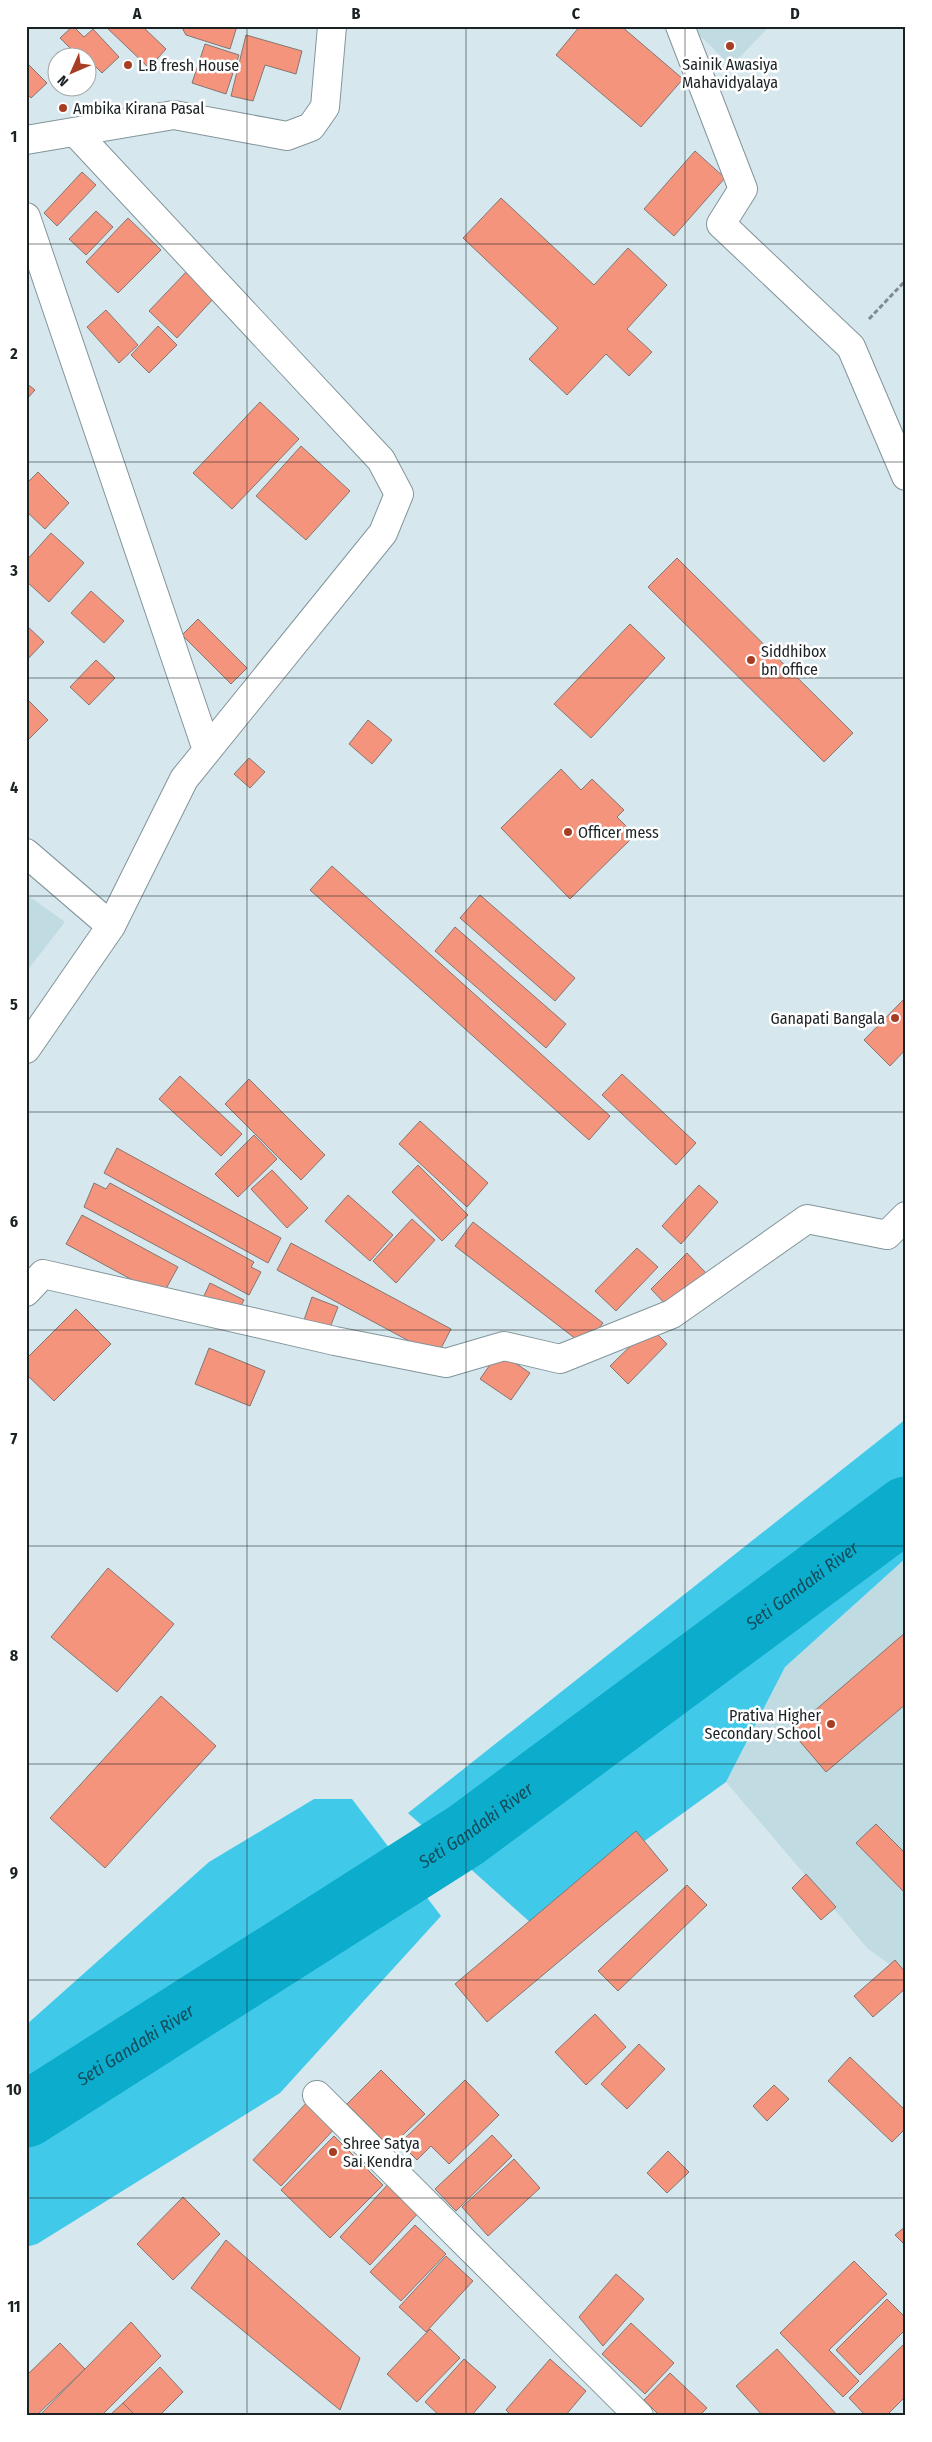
<svg xmlns="http://www.w3.org/2000/svg" width="932" height="2442" font-family="'Fira Sans Condensed',sans-serif">
<style>
.built{fill:#c1dbe3}
.forest{fill:#41c9e9}
.lines{fill:none;stroke-linecap:round;stroke-linejoin:round}
.river{stroke:#0baccc;stroke-width:65}
.building{fill:#f5947c;stroke:#857571}
.minor-casing{stroke:#83959a;stroke-width:30}
.path{stroke:#808c91;stroke-width:3;stroke-dasharray:5 2.5;stroke-linecap:butt}
.minor{stroke:#fff;stroke-width:28}
.grid{fill:none;stroke:#1b2224;stroke-width:1;stroke-opacity:0.55}
.poi-dot{fill:#a73e24;stroke:#fff;stroke-width:2}
.labels{text-anchor:middle;dominant-baseline:central;stroke-width:5;stroke-linejoin:round;paint-order:stroke}
.poi-label{font-size:16px;fill:#1b2224;stroke:#fff;text-anchor:start}
.water-label{font-size:18px;font-style:italic;fill:#134c5a;stroke:#fff}
.neatline{fill:none;stroke:#1b2224;stroke-width:2}
.grid-label{font-size:16px;text-anchor:middle;font-weight:bold;fill:#1b2224}
</style>
<rect width="100%" height="100%" fill="#d6e8ee"/>
<path class="built" d="M690 26H770L731 66Z
M26 894 65 922 26 972Z
M906 1558V1976L868 1949 726 1782 785 1667Z"/>
<path class="forest" d="M906 1419V1558L785 1667 726 1782 531 1923 408 1813Z
M314 1799H352L441 1916 280 2093 37 2244 26 2247V2025L209 1862Z"/>
<g class="lines">
<path class="river" id="s1" d="M26 2115 466 1835 906 1509"/>
</g>
<path class="building" d="M73 26 84 37 93 29 119 57 102 73 79 50 75 53 60 38Z
M105 26H142L166 49 149 68Z
M181 26H237L230 49 186 35Z
M580 26H621L683 79 641 127 556 55Z
M246 35 302 51 296 74 265 65 253 101 231 96Z
M205 44 239 55 226 94 192 83Z
M26 62 47 83 31 98 26 93Z
M695 151 725 178 674 236 644 209Z
M82 172 96 185 57 226 44 213Z
M501 198 594 285 628 248 667 285 627 329 652 352 629 376 606 354 567 395 529 359 558 328 463 238Z
M96 211 113 227 86 255 69 239Z
M128 218 161 250 118 293 86 262Z
M187 271 215 297 177 338 149 311Z
M106 310 138 345 119 363 87 327Z
M158 326 177 345 149 373 131 355Z
M26 383 35 390 26 400Z
M260 402 299 439 232 509 193 473Z
M301 446 350 491 306 540 256 496Z
M38 472 69 503 45 529 26 511V484Z
M51 533 84 563 49 602 26 581V561Z
M677 558 853 733 824 762 648 587Z
M91 591 124 621 104 643 71 613Z
M198 619 247 668 231 684 182 635Z
M630 624 665 658 591 738 554 704Z
M26 625 44 642 26 661Z
M96 660 115 678 89 705 70 687Z
M26 698 48 720 26 742Z
M368 720 392 740 372 764 349 744Z
M249 758 265 772 250 788 234 774Z
M561 769 581 790 592 779 624 810 617 817 635 835 570 899 501 828Z
M332 866 610 1116 589 1140 310 890Z
M480 895 575 978 555 1001 460 918Z
M455 927 566 1024 546 1048 435 951Z
M906 997V1049L890 1066 864 1040Z
M622 1074 696 1143 676 1165 602 1095Z
M180 1076 242 1134 221 1156 159 1099Z
M249 1079 325 1155 301 1180 225 1104Z
M420 1121 488 1183 467 1207 399 1144Z
M254 1135 277 1159 238 1197 215 1174Z
M117 1148 281 1238 268 1263 104 1173Z
M418 1165 468 1215 442 1241 392 1192Z
M272 1170 308 1208 287 1228 251 1189Z
M94 1183 106 1189 110 1183 254 1262 251 1267 261 1272 249 1295 84 1207Z
M699 1185 718 1202 681 1244 662 1226Z
M348 1195 393 1235 370 1261 325 1221Z
M82 1215 178 1267 162 1296 66 1244Z
M412 1219 435 1240 396 1283 373 1261Z
M473 1222 603 1323 585 1346 455 1246Z
M291 1243 451 1329 437 1356 277 1270Z
M637 1248 658 1267 616 1311 595 1291Z
M687 1253 706 1273 670 1309 651 1289Z
M210 1283 244 1300 235 1317 202 1300Z
M312 1297 338 1307 329 1330 304 1320Z
M76 1309 111 1344 54 1401 26 1374V1359Z
M650 1327 667 1344 628 1384 610 1366Z
M209 1348 265 1371 250 1406 195 1384Z
M499 1352 530 1373 511 1400 480 1379Z
M108 1568 174 1624 117 1692 51 1637Z
M906 1632V1704L826 1772 791 1731Z
M161 1696 216 1746 105 1868 50 1818Z
M876 1824 906 1854V1894L856 1843Z
M636 1831 668 1870 487 2022 455 1984Z
M806 1874 836 1907 821 1920 792 1888Z
M687 1885 707 1905 618 1991 598 1971Z
M895 1960 906 1973V1988L873 2017 854 1996Z
M595 2014 626 2047 586 2085 555 2052Z
M639 2044 665 2069 627 2109 601 2084Z
M850 2057 906 2111V2128L892 2142 828 2081Z
M381 2070 425 2114 390 2147 347 2104Z
M465 2080 499 2115 449 2164 431 2146 417 2160 400 2143Z
M774 2085 789 2099 767 2121 753 2106Z
M310 2099 338 2125 281 2186 253 2160Z
M492 2135 512 2156 456 2211 435 2189Z
M334 2136 383 2185 330 2238 281 2190Z
M668 2151 689 2172 667 2193 647 2173Z
M514 2159 540 2188 488 2236 462 2207Z
M390 2182 421 2210 370 2265 340 2237Z
M183 2197 220 2234 173 2280 137 2244Z
M415 2225 446 2254 401 2301 370 2272Z
M906 2226V2246L895 2235Z
M226 2240 360 2358 340 2410 191 2288Z
M446 2256 473 2281 426 2332 399 2307Z
M854 2261 887 2294 829 2350 859 2381 843 2397 780 2333Z
M616 2274 644 2299 603 2346 579 2317Z
M887 2299 906 2318V2329L860 2375 836 2350Z
M131 2322 161 2356 101 2416H39Z
M631 2323 674 2363 645 2394 602 2354Z
M430 2329 460 2358 417 2402 387 2374Z
M906 2342V2396L886 2416H866L849 2398Z
M60 2343 85 2369 36 2416H28L26 2376Z
M777 2349 838 2416H763L736 2386Z
M464 2359 496 2387 471 2416H440L425 2402Z
M550 2359 586 2391 565 2416H512L506 2410Z
M160 2367 183 2392 159 2416H136L123 2403Z
M670 2373 707 2408 699 2416H660L644 2400Z
M123 2403 136 2416H109Z"/>
<g class="lines">
<g class="minor-casing">
<path id="minor" d="M680 26 743 189 721 224 851 347 906 476
M26 140 174 115 287 136 311 127 325 107 332 26
M26 217 207 750
M26 853 111 926
M26 1049 111 926 184 779 383 533 399 494 381 460 75 132
M26 1292 43 1274 335 1341 446 1363 504 1346 560 1359 672 1314 807 1219 887 1235 906 1216
M317 2095 639 2416"/>
</g>
<path class="path" d="M869 319 906 280"/>
<use href="#minor" class="minor"/>
</g>
<path class="grid" d="M247 26V2416M466 26V2416M685 26V2416M26 244H906M26 462H906M26 678H906M26 896H906M26 1112H906M26 1330H906M26 1546H906M26 1764H906M26 1980H906M26 2198H906"/>
<g class="poi-dot">
<circle cx="730" cy="46" r="5"/>
<circle cx="128" cy="65" r="5"/>
<circle cx="63" cy="108" r="5"/>
<circle cx="751" cy="660" r="5"/>
<circle cx="568" cy="832" r="5"/>
<circle cx="895" cy="1018" r="5"/>
<circle cx="831" cy="1724" r="5"/>
<circle cx="333" cy="2152" r="5"/>
</g>
<g class="labels">
<g class="poi-label">
<text x="730" y="64" text-anchor="middle">Sainik Awasiya<tspan x="730" dy="18">Mahavidyalaya</tspan></text>
<text x="138" y="65">L.B fresh House</text>
<text x="73" y="108">Ambika Kirana Pasal</text>
<text x="761" y="651">Siddhibox<tspan x="761" dy="18">bn office</tspan></text>
<text x="578" y="832">Officer mess</text>
<text x="885" y="1018" text-anchor="end">Ganapati Bangala</text>
<text x="821" y="1715" text-anchor="end">Prativa Higher<tspan x="821" dy="18">Secondary School</tspan></text>
<text x="343" y="2143">Shree Satya<tspan x="343" dy="18">Sai Kendra</tspan></text>
</g>
<g class="water-label">
<text stroke="none"><textPath href="#s1" startOffset="940">Seti Gandaki River</textPath></text>
<text stroke="none"><textPath href="#s1" startOffset="535">Seti Gandaki River</textPath></text>
<text stroke="none"><textPath href="#s1" startOffset="130">Seti Gandaki River</textPath></text>
</g>
</g>
<rect width="932" height="2442" fill="none" stroke="#ffffff" stroke-width="55"/>
<g transform="translate(72 72) rotate(225)"><circle r="24" fill="#ffffff" stroke="#a4a7a7"/>
<path d="M0-4L9 19L0 12L-9 19Z" fill="#a73e24"/>
<text y="-8" font-size="14" font-weight="bold" text-anchor="middle" fill="#1b2224">N</text>
</g>
<rect x="28" y="28" width="876" height="2386" class="neatline"/>
<g class="grid-label">
<text x="137" y="19">A</text>
<text x="356" y="19">B</text>
<text x="576" y="19">C</text>
<text x="795" y="19">D</text>
<text x="14" y="142">1</text>
<text x="14" y="359">2</text>
<text x="14" y="576">3</text>
<text x="14" y="793">4</text>
<text x="14" y="1010">5</text>
<text x="14" y="1227">6</text>
<text x="14" y="1444">7</text>
<text x="14" y="1661">8</text>
<text x="14" y="1878">9</text>
<text x="14" y="2095">10</text>
<text x="14" y="2312">11</text>
</g>
</svg>
